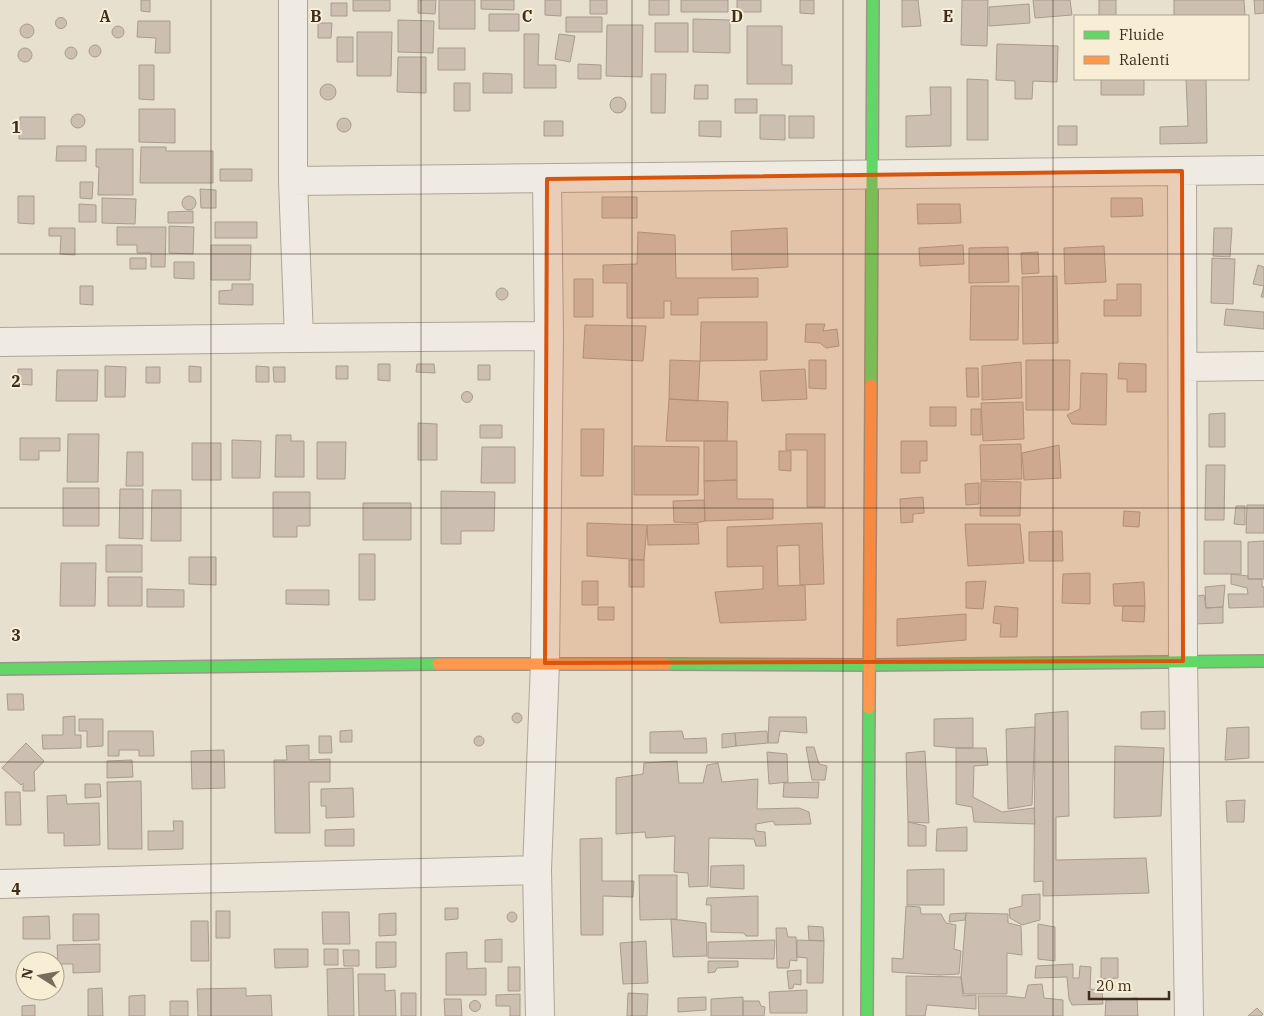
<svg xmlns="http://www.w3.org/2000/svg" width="1264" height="1016" font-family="'IBM Plex Serif',serif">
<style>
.building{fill:#ccbeb0;stroke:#a89c8e}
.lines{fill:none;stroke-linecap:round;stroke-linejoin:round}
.street-casing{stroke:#ada598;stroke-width:30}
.fast-casing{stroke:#9c9588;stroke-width:14}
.slow-casing{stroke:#9c9588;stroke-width:14}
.street{stroke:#efebe2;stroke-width:28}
.fast{stroke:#63d668;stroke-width:11}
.slow{stroke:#ff974d;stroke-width:11}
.marked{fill:#d7550e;fill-opacity:0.2;stroke:#d7550e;stroke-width:4;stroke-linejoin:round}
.grid{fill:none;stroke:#3d2d1e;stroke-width:1;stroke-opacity:0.55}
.grid-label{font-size:16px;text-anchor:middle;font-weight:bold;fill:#3d2d1e;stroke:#f8eed6;stroke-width:4;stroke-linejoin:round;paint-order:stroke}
</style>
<rect width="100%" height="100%" fill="#e7e0cf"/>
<path class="building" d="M141 0H150V12L141 11Z
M353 0H390V11H353Z
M418 0H436L435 14 418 13Z
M439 0H475V29H439Z
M481 0H514V10L481 9Z
M545 0H561V16L545 15Z
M590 0H607V14H590Z
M649 0H669V15H649Z
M681 0H728V12H681Z
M737 0H761V12H737Z
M800 0H814V14L800 13Z
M902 0H918L921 26 902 27Z
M962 0H988L987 46 961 45Z
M1033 0H1070L1072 15 1035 18Z
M1099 0H1116V16H1099Z
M1174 0H1244L1245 16H1174Z
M1254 0H1264V13L1255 14Z
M331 3H347V16H331Z
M1029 4 1030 23 989 26V7Z
M489 14H519V31H489Z
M566 17H602V32H566Z
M55.5 23a5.5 5.5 0 1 1 11 0a5.5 5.5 0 1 1-11 0Z
M693 19 730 20V53L693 52Z
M398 20 434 21 433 53 398 52Z
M138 21H170V53H155L156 38 137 37Z
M318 23H332L331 38H318Z
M655 23H688V52H655Z
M20 31a7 7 0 1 1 14 0a7 7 0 1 1-14 0Z
M607 25H643L642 77 606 76Z
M747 26H782V65H792V84H747Z
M112 32a6 6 0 1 1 12 0a6 6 0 1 1-12 0Z
M357 32H392L391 76H357Z
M524 34H539L538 65H556V88H524Z
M559 34 575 36 570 62 555 59Z
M337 37H353V62H337Z
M997 44 1058 46 1057 82 1033 81 1032 99H1015V81L996 80Z
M89 51a6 6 0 1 1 12 0a6 6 0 1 1-12 0Z
M65 53a6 6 0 1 1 12 0a6 6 0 1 1-12 0Z
M18 55a7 7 0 1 1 14 0a7 7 0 1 1-14 0Z
M438 48H465V70H438Z
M398 57H426V93L397 92Z
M578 64 601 65V79H578Z
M139 65H154V100L139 99Z
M483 73 512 74V93H483Z
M651 74H666L665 113H651Z
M967 79 988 80V140H967Z
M1101 79H1144V95H1101Z
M1186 79H1206L1207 143 1160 144V127L1188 126Z
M454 83H470V111H454Z
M320 92a8 8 0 1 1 16 0a8 8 0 1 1-16 0Z
M695 85H708V99H694Z
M930 87H951V146L906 147V116L931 115Z
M610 105a8 8 0 1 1 16 0a8 8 0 1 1-16 0Z
M735 99H757V113H735Z
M139 109H175V143L139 142Z
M71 121a7 7 0 1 1 14 0a7 7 0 1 1-14 0Z
M760 115H785V140L760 139Z
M789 116H814V138H789Z
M20 117H45V139H19Z
M337 125a7 7 0 1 1 14 0a7 7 0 1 1-14 0Z
M544 121H563V136H544Z
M699 121H721V137L699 136Z
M1058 126H1077V145H1058Z
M57 146H86V161H56Z
M141 147H166V151H213V183H140Z
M96 149H133V195H98L99 167H96Z
M220 169H252V181H220Z
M80 182H93L92 199 80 198Z
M200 189 216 190V208H201Z
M182 203a7 7 0 1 1 14 0a7 7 0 1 1-14 0Z
M18 196H34V224L18 223Z
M602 197H637V218H602Z
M102 198 136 199 135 224 102 223Z
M1111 198H1142L1143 216 1111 217Z
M79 204 96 205V222H79Z
M917 204H960L961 223 918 224Z
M193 211V223H168V212Z
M215 222H257V238H215Z
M169 226 194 227 193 254 169 253Z
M117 227H166L165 267H151V253H137V245H117Z
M49 228H75V255L60 254 61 236H49Z
M787 228 788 267 732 270 731 231Z
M1214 228H1232L1230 257 1213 256Z
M638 232 675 235 676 278H758V297L698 298V315H671V301H664V318H627V283H603V265L637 264Z
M211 245H251L250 280H211Z
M963 245 964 264 920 266 919 248Z
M1104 246 1106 282 1065 284 1064 248Z
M1008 247 1009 282 969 283V248Z
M1038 252 1039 273 1022 274 1021 253Z
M130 258H146V269H130Z
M1212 258 1235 259 1233 304 1211 303Z
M174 262H194V279L174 278Z
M1258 265 1264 267V297H1261L1264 286 1253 284Z
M1057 276 1058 343 1023 344 1022 277Z
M574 279H593V317H574Z
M232 284H253V305L219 304V291L232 290Z
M1117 284H1141V316H1104V300H1117Z
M80 286H93V305L80 304Z
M971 286H1019L1018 340H970Z
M496 294a6 6 0 1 1 12 0a6 6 0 1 1-12 0Z
M1226 309 1264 312V329L1224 325Z
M701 322H767V360L700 361Z
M806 324H825L823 331 837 329 839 346 826 348 820 343 805 342Z
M585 325 646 326 643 361 583 358Z
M670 360 700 361 698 401 669 399Z
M809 360H826V389L809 388Z
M1026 360H1070L1069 410H1026Z
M1021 362 1022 398 982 400V366Z
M1119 363 1146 364V392H1127V379H1118Z
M378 364H390V381L378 380Z
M417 364H434L435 373 416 372Z
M478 365H490V380H478Z
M105 366 126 367 125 397H105Z
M189 366 201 367V382H189Z
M256 366 269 367V382H256Z
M336 366H348V379H336Z
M146 367H160V383H146Z
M273 367H285V382H274Z
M966 368H978L979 397H967Z
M18 369H32V385L18 384Z
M805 369 807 399 762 401 760 371Z
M57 370H98L97 401H56Z
M1081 373 1107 374 1106 425 1072 424 1067 415 1080 409Z
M461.5 397a5.5 5.5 0 1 1 11 0a5.5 5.5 0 1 1-11 0Z
M669 399 728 402 727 441H666Z
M1023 402 1024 439 983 441 981 403Z
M930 407H956V426H930Z
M971 409H981V435H971Z
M1225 413V447H1209V414Z
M418 423 437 424V460H418Z
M480 425H502V438H480Z
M581 429H604L603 476H581Z
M68 434H99L98 482H67Z
M786 434H825V507H807V450H786Z
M276 435H291V441H304V477H275Z
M20 438H60V451H39V460H20Z
M232 440 261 441 260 478H232Z
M704 441H737V480L704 481Z
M901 441H927V461H920V473H901Z
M317 442H346L345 479H317Z
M192 443H221V480H192Z
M1021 444 1022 479 981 480 980 445Z
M1059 445 1061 478 1024 480 1022 453Z
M634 446 699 447 698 495H634Z
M482 447H515V483H481Z
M779 451H791V471L779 470Z
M127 452H143V486H126Z
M1206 465H1225L1224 520H1205Z
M737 480V499H773V519L705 521 704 481Z
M981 481 1021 482 1020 516H980Z
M979 483V504L966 505 965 484Z
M63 488H99V526H63Z
M120 489H143V539L119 538Z
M152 490H181V541H151Z
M441 491 495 492 494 531H461V544H441Z
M273 492H310V526H297V537H273Z
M923 497 924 513 913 514V522L901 523 900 499Z
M704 500 705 521 696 523 674 522 673 501Z
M363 503H411V540H363Z
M1247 505H1264V533H1246Z
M1236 506H1245V525L1234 524Z
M1124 511 1140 512 1139 527 1123 526Z
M587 523 647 525 644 560 587 556Z
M822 523 824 584 800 585 799 545 777 546 778 586 805 585 806 620 720 623 715 592 763 589V566L727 567V527Z
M698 524 699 544 648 545 647 525Z
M965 524H1020L1024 563 968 566Z
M1062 531 1063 561H1029V532Z
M1204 541H1241V574H1204Z
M1264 541V579H1248V542Z
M106 545H142V572H106Z
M359 554H375V600H359Z
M189 557H216V585L189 584Z
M629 560H644V587H629Z
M61 563H96L95 606H60Z
M1090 573V604L1062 603 1063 574Z
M1231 574 1248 576V579H1262V587H1264V607L1229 608 1228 594H1248L1247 588 1231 584Z
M108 577H142V606H108Z
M582 581H598V605H582Z
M986 581 983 609 966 608V582Z
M1144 582 1145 606H1114L1113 584Z
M1225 585 1223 607 1206 608 1205 587Z
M147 589 184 590V607H147Z
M286 590H329V605L286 604Z
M1204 595 1206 608 1223 607V623L1191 624V597Z
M995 606 1018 608 1017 637H1000L1001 624 993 623Z
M1123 606H1145L1144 622 1122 621Z
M598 607H614V620H598Z
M966 614V640L897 646V619Z
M7 694H23L24 710H8Z
M1068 711 1069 816 1056 817V860L1146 858 1149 893 1043 896V881L1034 882 1035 714Z
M1165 711V729H1141V712Z
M512 718a5 5 0 1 1 10 0a5 5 0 1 1-10 0Z
M75 716V735H81V748L43 749 42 735H63V717Z
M769 717H806L807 733 780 731 778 743H768Z
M973 718V748H956L934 746V719Z
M79 719H103V746L87 747V731H79Z
M1035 727 1032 805 1008 809 1006 729Z
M1249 727V758L1225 760 1227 728Z
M352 730V742H340V731Z
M108 731H153L154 756H139V750H119V756H108Z
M682 731 684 739 706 738 707 753H650V732Z
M767 731 768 743 736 746 735 733Z
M735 733 736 746 722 748V734Z
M474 741a5 5 0 1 1 10 0a5 5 0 1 1-10 0Z
M319 736H331L332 753H319Z
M26 743 44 761 34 772 35 791H23V783L21 785 2 768Z
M309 745V760L330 759V782H309L310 833H275L274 760H287L286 746Z
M1115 746 1164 748 1161 816 1114 818Z
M806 747H814L819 764 827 766 825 780H812Z
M956 748H986L988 765 974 766 973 797 1002 812 1034 808 1035 824 974 822 972 807 956 804Z
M224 750 225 788 192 789 191 751Z
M925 751 929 823 908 822 906 753Z
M767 752 787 754 788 782 769 784Z
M132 760 133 777 107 778V761Z
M677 761 679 783H703L707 765 718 763 722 782 758 779 757 809 799 808 809 812 811 824 775 825 773 821 756 824V831L765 832 766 846H756L754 839 709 838 708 886 689 887 688 873 674 872 675 836 646 838 645 832 616 834V778L643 774 644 763Z
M141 781 142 849H108L107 782Z
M819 782 818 798 783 797 784 783Z
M85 784H100L101 797 85 798Z
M353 788 354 817 326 818V806H321V789Z
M5 792H20L21 825H6Z
M66 795 67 804 99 803 100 845 64 846V833H48L47 796Z
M1245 800 1244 822H1227L1226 801Z
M173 821H183V849L148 850V831H174Z
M908 822 926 826V846H908Z
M967 827V851H936L937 829Z
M354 829V846H325V830Z
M602 838V881H634L633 897 603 896V935H581L580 839Z
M744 865V889L710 887 711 866Z
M944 869V905H907V870Z
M639 875H677V919L640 920Z
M1040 894V920L1022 925 1010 918 1009 909 1022 906V895Z
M758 896V936H746L744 933 711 932V905H706L707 898Z
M906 906 920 907 921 914H941L946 923 956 925 954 949 961 951 959 974 939 975 892 972V958L903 959Z
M445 908H458V919L445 920Z
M216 911H230V938H216Z
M507 917a5 5 0 1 1 10 0a5 5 0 1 1-10 0Z
M322 912H349L350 944H323Z
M396 913V935L379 936V914Z
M966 913 1008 914V923L1021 926 1022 955 1007 953V994H964L961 977Z
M966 913 965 920 949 922 950 914Z
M73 914H99V940L73 941Z
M49 916 50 939H23V917Z
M671 919 706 923 707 956 673 957Z
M191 921H208L209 961H191Z
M1038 924 1055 927V961L1038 959Z
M808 926 823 927 824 941 809 940Z
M776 928H786L788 937H796L797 961 790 960 789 968H777Z
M502 939V962H485V940Z
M775 940 774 959 708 958V942Z
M797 940 824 941 823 983H807V958L797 957Z
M646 941 648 983 623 984 620 943Z
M376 942H396V967L376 968Z
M100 944V972L73 973V964H58L57 945Z
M274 949H308V967L275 968Z
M324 949H338V965H324Z
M343 950H359V966H344Z
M467 952V969L486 968V995H446V953Z
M1101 958H1118V978L1101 979Z
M708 961H738V967L717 968 715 972 708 973Z
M1073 964V978H1079L1080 966 1091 967 1090 989 1102 990 1103 1004 1072 1005 1069 999 1067 977 1035 978 1036 966Z
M508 967H520V991H508Z
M353 968 354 1016H328L327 969Z
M801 970V985L794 984 793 988 789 989 787 971Z
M358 974H385V991L395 990 396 1016H359Z
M906 976 961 977 963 996 976 995V1009L927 1005 925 1016H906Z
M1042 984 1044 998 1063 1000V1016H979L978 996H1007L1025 998 1028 985Z
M102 988 103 1016H88V989Z
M246 988V996L271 995 272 1016H198L197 989Z
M807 990V1013H770L769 992Z
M401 993H416V1016H401Z
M628 993 648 994 647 1016H627Z
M520 994V1016H510V1006H496V995Z
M145 995V1016H129V996Z
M706 997V1010L678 1012V998Z
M743 997V1016H711V999Z
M1137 998 1138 1016H1105L1106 1000Z
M444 999H461L462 1016H445Z
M469.5 1006a5.5 5.5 0 1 1 11 0a5.5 5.5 0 1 1-11 0Z
M170 1001H188V1016H170Z
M743 1001H759L761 1006 765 1007 764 1016H743Z
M35 1005V1016H22V1006Z
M1257 1008 1263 1014 1261 1016H1248Z"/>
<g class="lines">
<g class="street-casing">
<path id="street" d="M293 0V181L299 338
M1182 171 1183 661 1189 1016
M293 181 1264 170
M0 342 299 338 549 336
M1183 367 1264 366
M0 884 537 870
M540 1016 537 870 545 663 549 336 547 179"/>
</g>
<g class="fast-casing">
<path id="fast" d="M871 385 873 0
M666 664 870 665 1264 661
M0 669 438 664
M867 1016 869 708"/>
</g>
<g class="slow-casing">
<path id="slow" d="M438 664H666
M869 708 871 385"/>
</g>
<use href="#street" class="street"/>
<use href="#fast" class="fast"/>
<use href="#slow" class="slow"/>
</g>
<path class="marked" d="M1182 171 1183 661 545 663 547 179Z"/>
<path class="grid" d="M211 0V1016M421 0V1016M632 0V1016M843 0V1016M1053 0V1016M0 254H1264M0 508H1264M0 762H1264"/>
<g class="grid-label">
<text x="105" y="22">A</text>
<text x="316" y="22">B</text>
<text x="527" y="22">C</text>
<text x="737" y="22">D</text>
<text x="948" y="22">E</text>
<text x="16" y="133">1</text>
<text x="16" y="387">2</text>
<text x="16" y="641">3</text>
<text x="16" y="895">4</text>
</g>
<rect x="1074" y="15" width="175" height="65" fill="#f8eed6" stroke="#ada18c"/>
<rect x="1084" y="31" width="25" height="8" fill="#63d668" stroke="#ada18c"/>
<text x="1119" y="40" font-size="15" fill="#3d2d1e">Fluide</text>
<rect x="1084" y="56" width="25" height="8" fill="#ff974d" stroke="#ada18c"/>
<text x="1119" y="65" font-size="15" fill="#3d2d1e">Ralenti</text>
<g transform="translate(40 976) rotate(281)"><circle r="24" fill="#f8eed6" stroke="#ada18c"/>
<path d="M0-4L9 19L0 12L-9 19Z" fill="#786c5c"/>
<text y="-8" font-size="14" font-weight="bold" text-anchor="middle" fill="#3d2d1e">N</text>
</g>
<path d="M1089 991v8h80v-8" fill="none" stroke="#3d2d1e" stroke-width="2.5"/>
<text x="1096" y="991" font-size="15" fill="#3d2d1e" stroke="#f8eed6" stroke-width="4" paint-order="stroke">20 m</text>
</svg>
